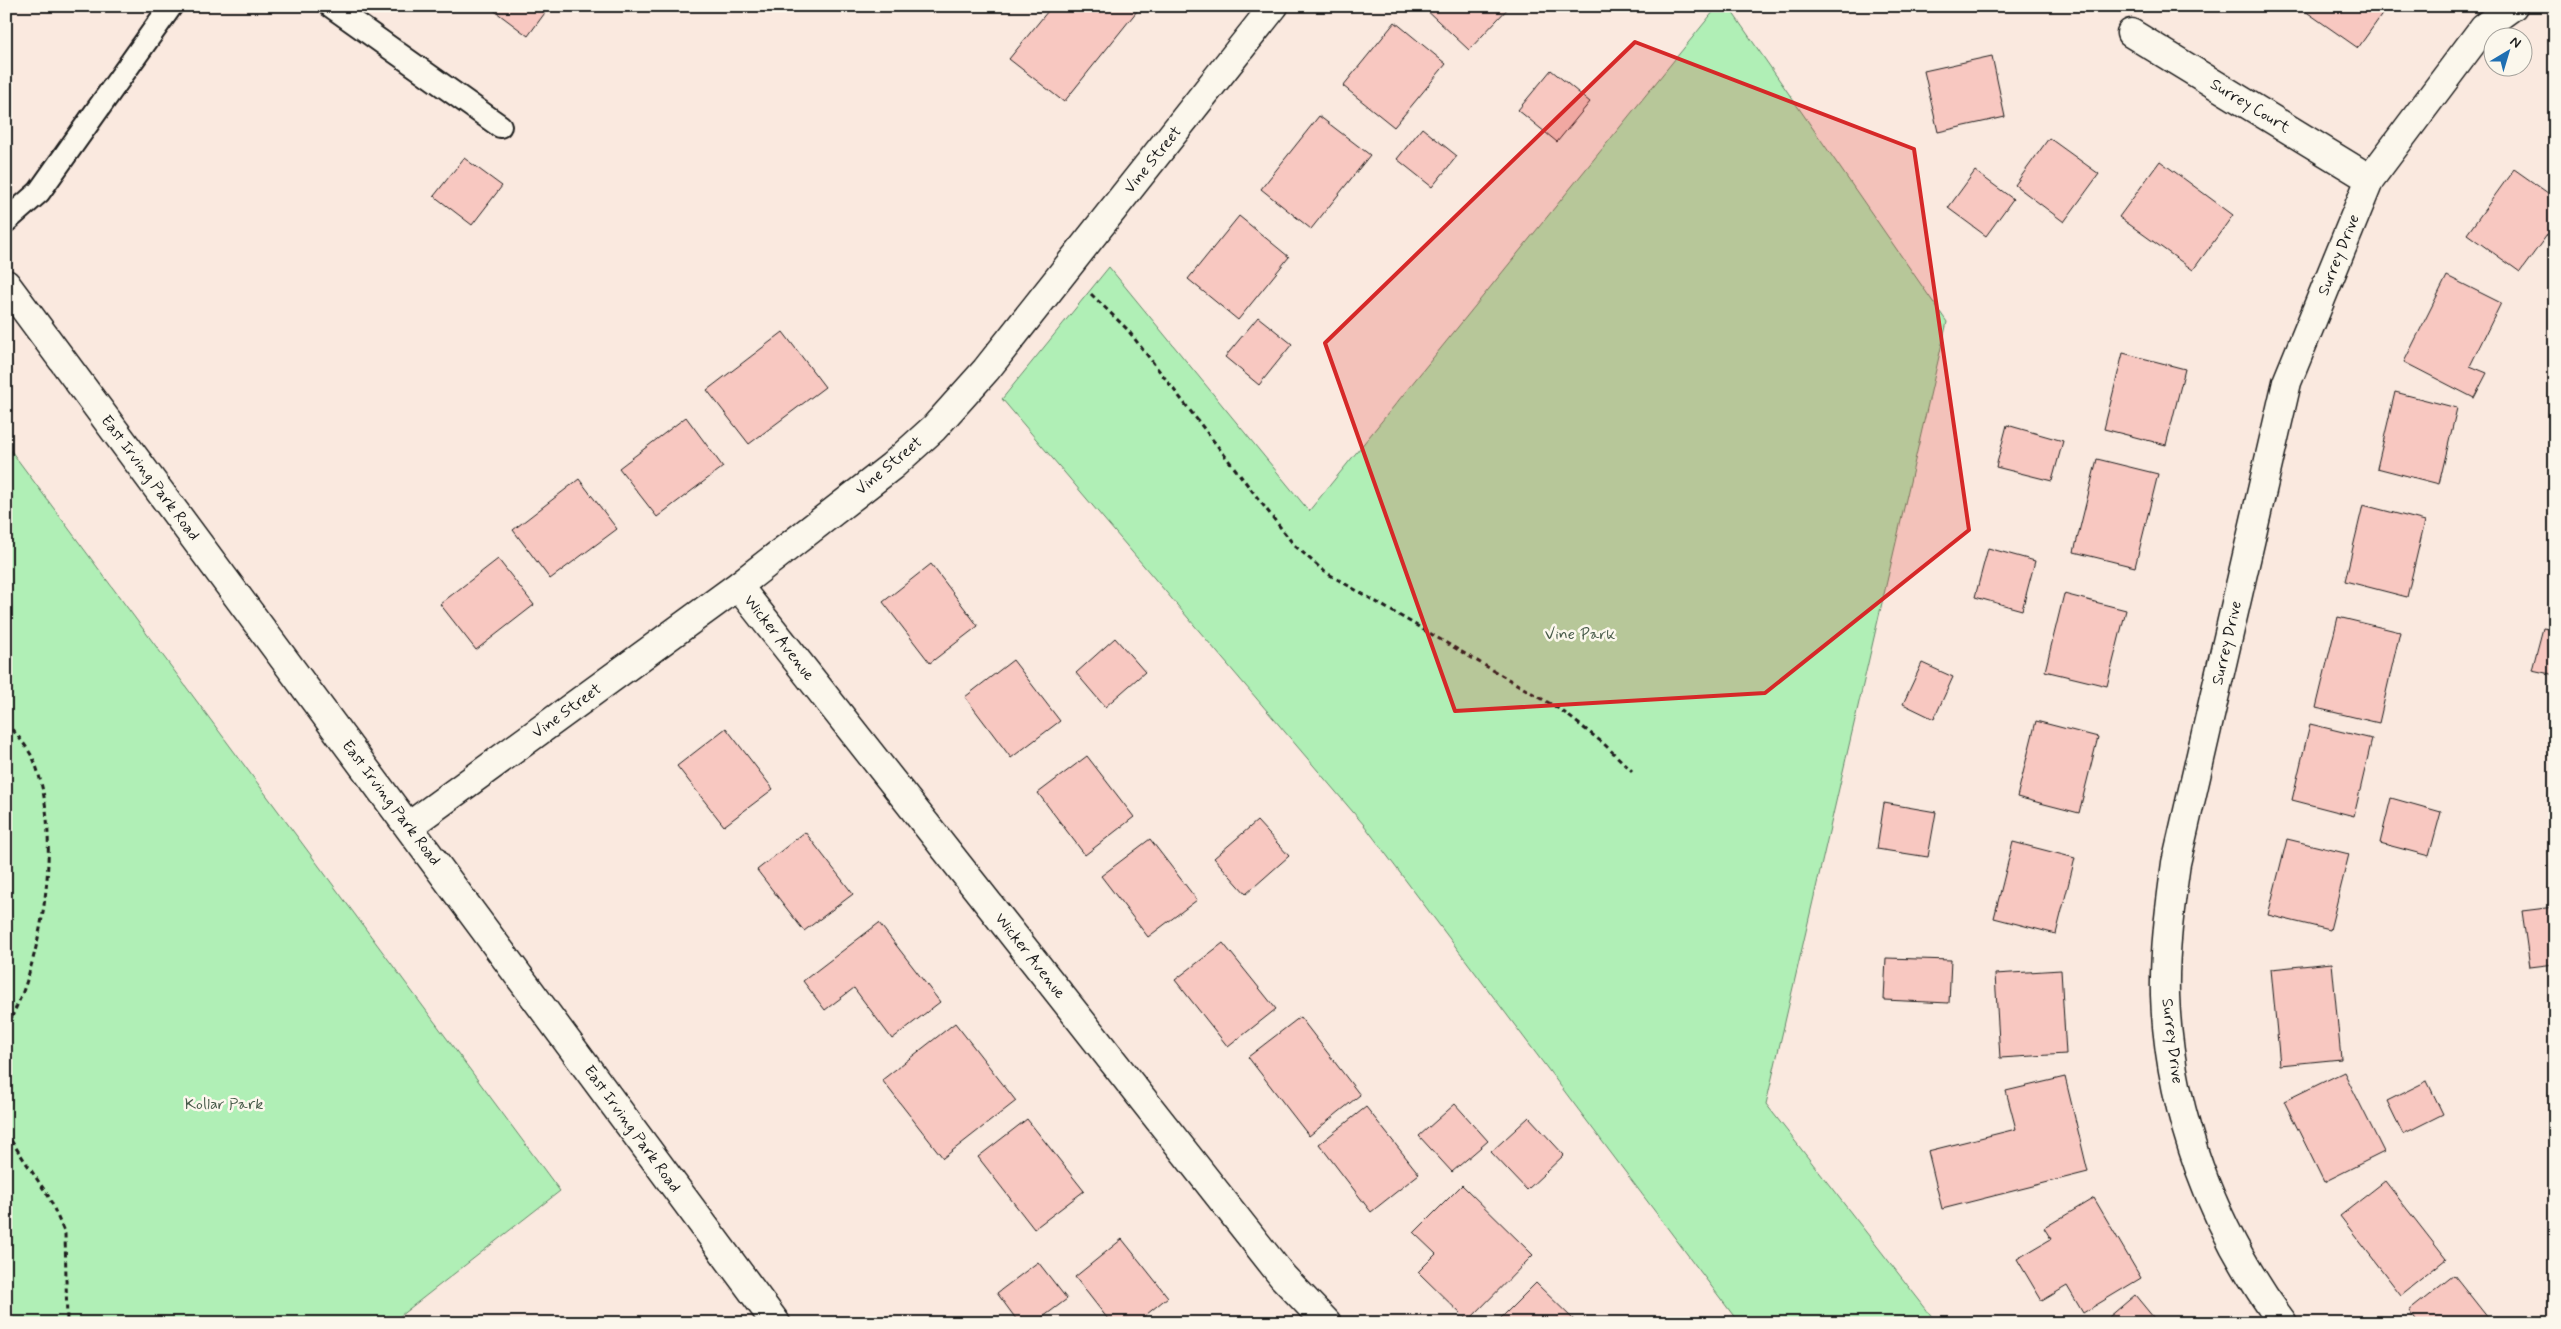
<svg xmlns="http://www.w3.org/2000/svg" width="2561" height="1329" font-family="Mynerve,sans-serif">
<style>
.green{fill:#b0efb6;stroke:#668669}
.building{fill:#f8c8c1;stroke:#1c1c1c}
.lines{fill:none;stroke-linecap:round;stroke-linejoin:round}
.lane-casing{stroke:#1c1c1c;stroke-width:26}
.street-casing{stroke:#1c1c1c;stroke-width:31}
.secondary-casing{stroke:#1c1c1c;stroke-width:31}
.path{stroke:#1c1c1c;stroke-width:3;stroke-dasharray:5 4;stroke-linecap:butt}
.lane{stroke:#fbf7ec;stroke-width:22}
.street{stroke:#fbf7ec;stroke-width:28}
.secondary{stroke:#fbf7ec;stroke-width:28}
.marked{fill:#d62828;fill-opacity:0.2;stroke:#d62828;stroke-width:4;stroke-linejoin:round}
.labels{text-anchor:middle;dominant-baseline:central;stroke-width:5;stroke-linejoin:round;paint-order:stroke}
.street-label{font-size:16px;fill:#1c1c1c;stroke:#fbf7ec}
.park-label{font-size:16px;fill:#485b4a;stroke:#fbf7ec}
</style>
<rect width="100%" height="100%" fill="#fae9df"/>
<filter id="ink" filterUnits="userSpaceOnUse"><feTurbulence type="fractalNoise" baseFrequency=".02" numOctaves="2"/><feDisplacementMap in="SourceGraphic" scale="10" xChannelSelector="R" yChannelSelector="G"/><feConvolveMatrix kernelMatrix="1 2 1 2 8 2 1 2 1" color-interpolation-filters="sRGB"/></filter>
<g filter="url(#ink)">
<path class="green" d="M1718 6H1728L1947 322 1766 1104 1937 1323H1739L1364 825 1002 399 1109 267 1309 511Z
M6 444 560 1191 391 1323H6Z"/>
<path class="building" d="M488 6H550L528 36Z
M1052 6H1141L1064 102 1009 59Z
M1422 6H1510L1469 50Z
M2298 6H2388L2358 48Z
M1395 22 1446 64 1394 127 1343 86Z
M1992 56 2005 117 1938 132 1924 71Z
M1551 70 1590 102 1557 142 1518 110Z
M1319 116 1370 155 1311 229 1261 189Z
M1422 128 1457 156 1432 187 1397 159Z
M2049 138 2099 174 2064 222 2015 185Z
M464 158 502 186 472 225 434 196Z
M2160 161 2233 215 2193 270 2119 217Z
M2514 169 2555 198V224L2520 272 2467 234Z
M1975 171 2013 199 1986 236 1948 208Z
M1239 216 1289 257 1238 320 1188 279Z
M2447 276 2501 303 2470 366 2487 373 2474 398 2404 362Z
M1258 317 1292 344 1259 385 1225 357Z
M783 332 825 387 749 444 707 390Z
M2123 353 2185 369 2166 445 2104 429Z
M2395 392 2457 408 2439 484 2377 468Z
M686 417 723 467 657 517 619 468Z
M2007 425 2063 441 2052 481 1996 467Z
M2097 459 2158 474 2135 567 2074 552Z
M579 479 617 529 550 579 513 530Z
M2363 505 2425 521 2407 597 2345 581Z
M1988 548 2035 561 2022 610 1975 597Z
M498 559 534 605 476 650 440 604Z
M931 564 978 626 930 663 883 602Z
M2064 594 2126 610 2107 686 2045 671Z
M2338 617 2400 632 2379 723 2316 708Z
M2543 628 2555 630V675L2532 670Z
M1115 638 1145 672 1105 707 1076 673Z
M1013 660 1060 721 1011 758 965 697Z
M1922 663 1953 677 1934 719 1903 704Z
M2036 721 2098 737 2079 813 2017 797Z
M2310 724 2372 739 2354 816 2292 800Z
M726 728 773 789 724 826 677 766Z
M1087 756 1134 817 1085 855 1038 793Z
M2391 798 2441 812 2429 856 2380 843Z
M1884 803 1936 812 1928 857 1877 849Z
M1257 821 1289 856 1246 894 1214 858Z
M805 832 853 894 804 931 757 870Z
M1150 839 1197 900 1148 937 1101 876Z
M2287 839 2349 854 2330 930 2268 915Z
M2013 842 2075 858 2056 934 1994 918Z
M2555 907V964L2530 967 2522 911Z
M879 923 940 1002 892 1039 854 988 825 1010 803 981Z
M1223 943 1276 1009 1228 1047 1175 980Z
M1886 958 1951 960 1949 1003 1884 1000Z
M2332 963 2341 1059 2280 1065 2271 969Z
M2061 970 2066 1054 2000 1058 1995 974Z
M1300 1017 1360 1095 1309 1136 1248 1057Z
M955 1023 1016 1101 943 1158 882 1080Z
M2344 1072 2384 1152 2324 1182 2284 1101Z
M2065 1077 2088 1172 1942 1209 1928 1151 2016 1129 2006 1091Z
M2427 1081 2443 1114 2403 1134 2387 1101Z
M1455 1104 1488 1141 1452 1172 1419 1136Z
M1366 1107 1419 1174 1371 1212 1319 1144Z
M1529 1117 1564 1155 1527 1190 1491 1152Z
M1027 1119 1084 1191 1034 1229 978 1157Z
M2385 1181 2446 1259 2401 1295 2340 1216Z
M1462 1185 1533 1255 1468 1321 1418 1272 1436 1254 1414 1233Z
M2094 1198 2141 1278 2083 1313 2067 1286 2042 1301 2017 1259 2051 1239 2044 1228Z
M1122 1239 1168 1297 1136 1323H1111L1075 1277Z
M1038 1262 1067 1299 1035 1323H1019L997 1293Z
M2454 1275 2492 1323H2418L2409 1311Z
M1536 1283 1577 1323H1496Z
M2135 1295 2158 1323H2102Z"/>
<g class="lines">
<g class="lane-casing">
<path id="lane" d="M331 6 500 126
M6 221 39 192 171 6"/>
</g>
<g class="street-casing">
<path id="street" d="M2131 33 2370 179
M738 586 1283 1277 1327 1323
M409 826 738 586 892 466 934 428 986 370 1274 6
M2283 1323C2213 1230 2169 1111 2165 995 2164 951 2170 907 2176 863L2287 382 2370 179 2484 27 2513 6"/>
</g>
<g class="secondary-casing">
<path id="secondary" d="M6 284 776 1323"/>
</g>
<path class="path" d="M1091 294 1127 329 1294 545 1325 572 1561 710 1603 743 1632 771
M6 723C16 733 30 750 35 763 58 826 48 910 29 973 24 993 14 1011 6 1030
M6 1133 49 1197 65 1234 67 1323"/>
<use href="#lane" class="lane"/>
<use href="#street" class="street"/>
<use href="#secondary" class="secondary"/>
</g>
</g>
<path class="marked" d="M1635 42 1914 149 1969 530 1765 693 1455 711 1325 343Z"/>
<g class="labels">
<g class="street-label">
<text transform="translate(2250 106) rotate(31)">Surrey Court</text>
<text transform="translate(1153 160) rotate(-51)">Vine Street</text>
<text transform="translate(2339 255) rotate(-68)">Surrey Drive</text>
<text transform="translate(889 466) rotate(-40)">Vine Street</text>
<text transform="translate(150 478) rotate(53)">East Irving Park Road</text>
<text transform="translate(779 638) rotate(52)">Wicker Avenue</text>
<text transform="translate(2227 643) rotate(-77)">Surrey Drive</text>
<text transform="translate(567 711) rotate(-36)">Vine Street</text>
<text transform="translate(391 803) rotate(53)">East Irving Park Road</text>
<text transform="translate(1030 956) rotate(52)">Wicker Avenue</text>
<text transform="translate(2172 1041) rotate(83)">Surrey Drive</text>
<text transform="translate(632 1129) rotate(54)">East Irving Park Road</text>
</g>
<g class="park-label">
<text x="1580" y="634">Vine Park</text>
<text x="224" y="1104">Kollar Park</text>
</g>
</g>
<rect width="2561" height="1329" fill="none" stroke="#fbf7ec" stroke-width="25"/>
<rect x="12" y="12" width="2536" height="1304" fill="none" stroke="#1c1c1c" stroke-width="2" filter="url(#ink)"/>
<g transform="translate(2508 52) rotate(38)"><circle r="24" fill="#fbf7ec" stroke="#a29f99"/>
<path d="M0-4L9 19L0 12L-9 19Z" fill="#1f6fb2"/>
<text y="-8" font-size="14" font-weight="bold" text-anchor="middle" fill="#1c1c1c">N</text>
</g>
</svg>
